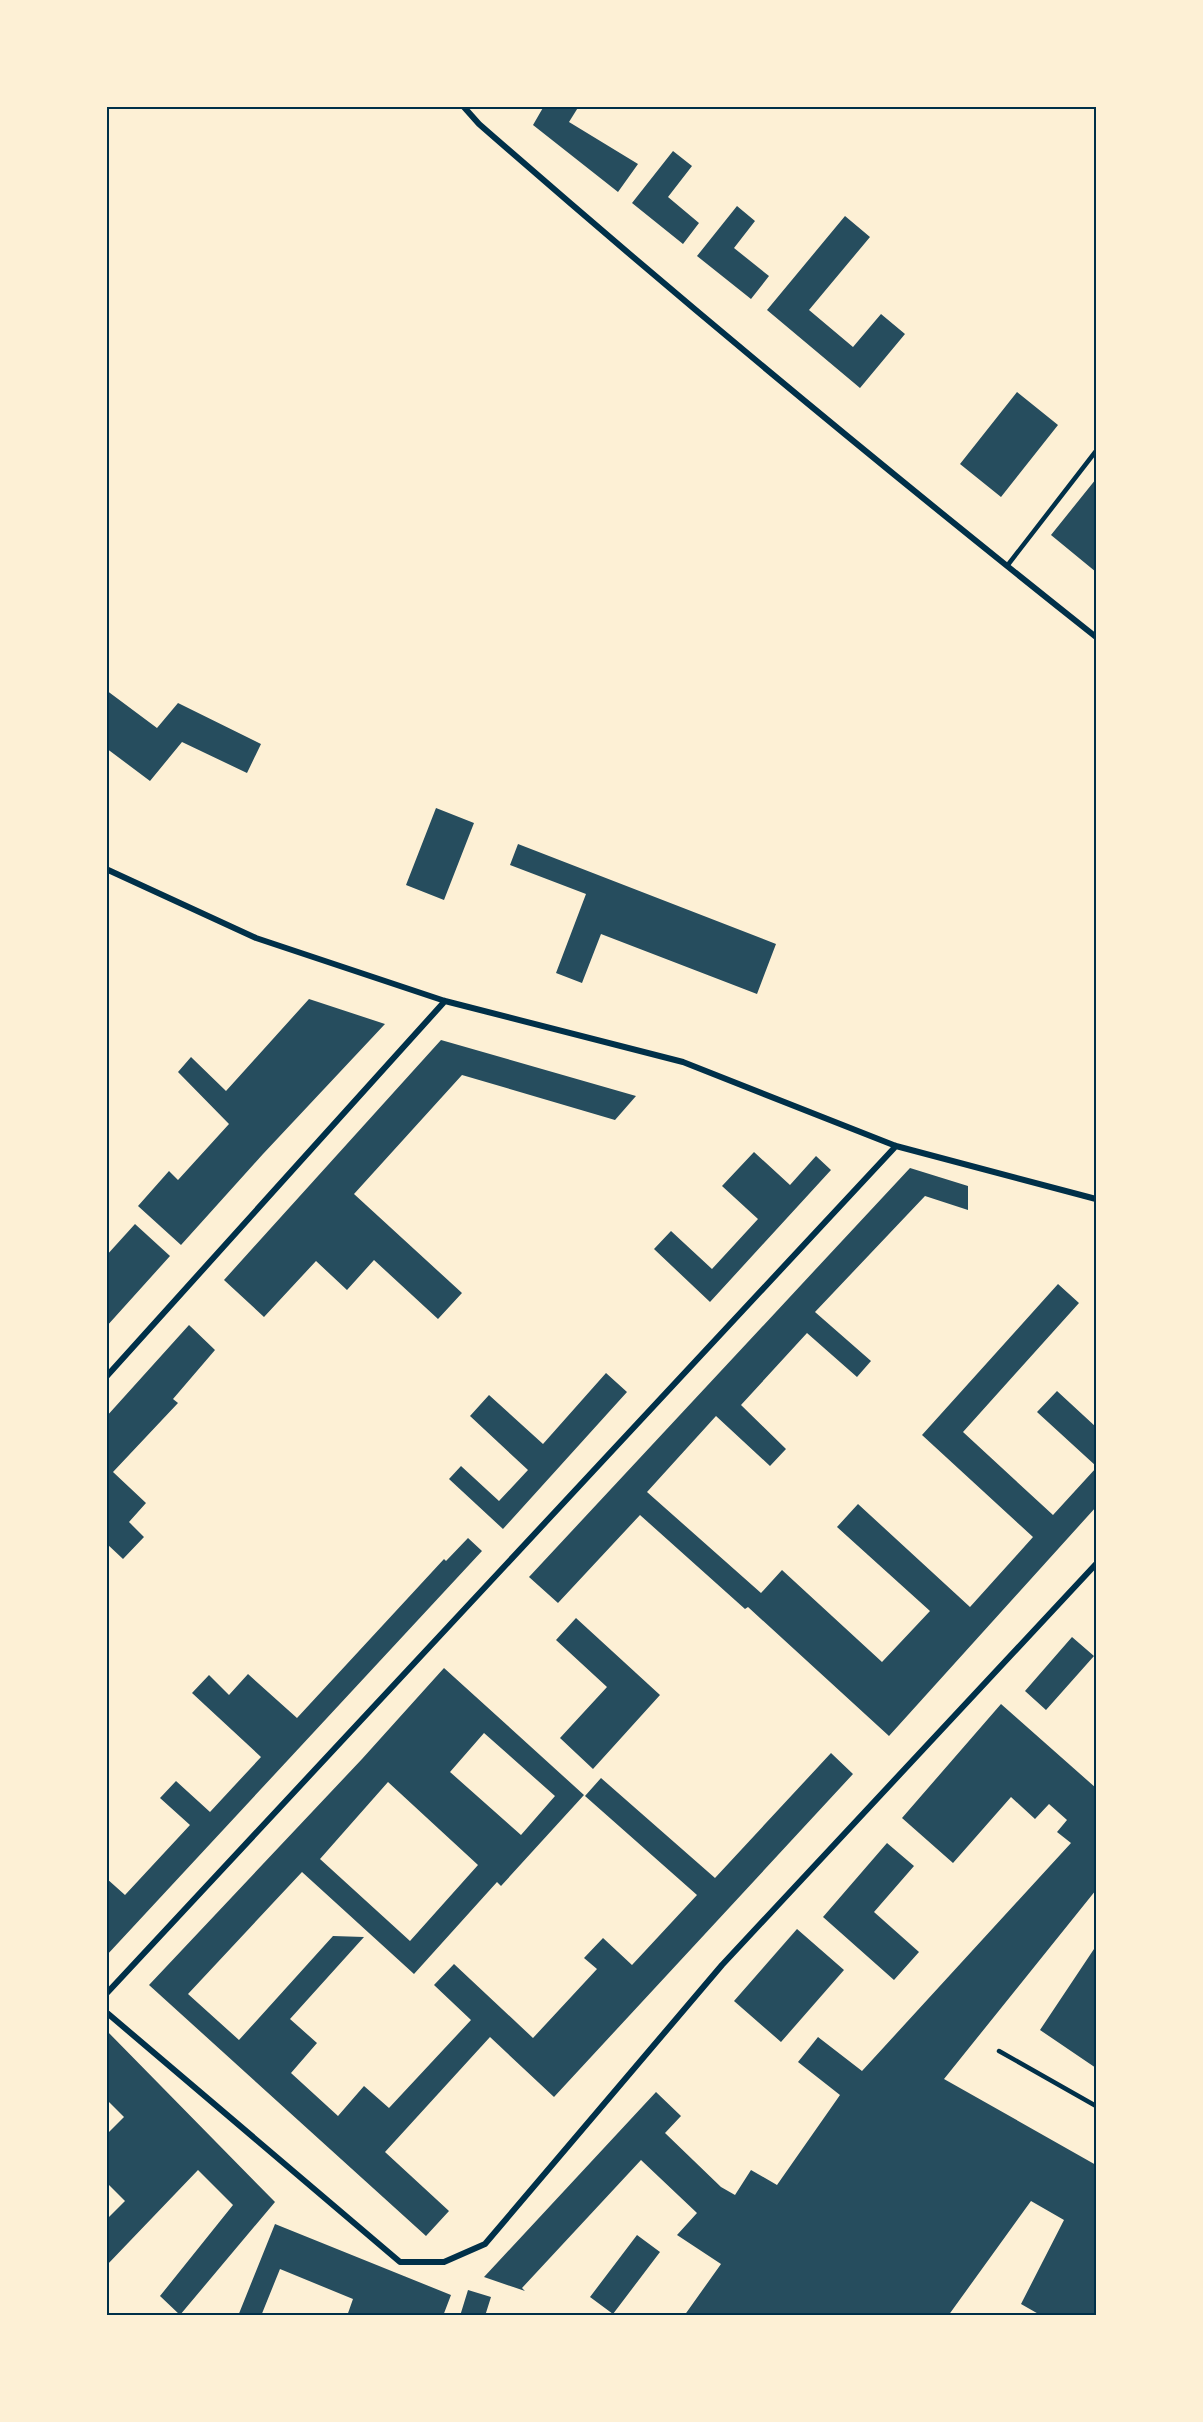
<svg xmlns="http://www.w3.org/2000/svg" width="1203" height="2422" font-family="Figtree,sans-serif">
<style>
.building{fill:#264d5e;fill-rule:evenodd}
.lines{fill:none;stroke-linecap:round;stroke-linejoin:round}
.service{stroke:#003049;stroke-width:4.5}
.minor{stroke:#003049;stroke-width:6}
.neatline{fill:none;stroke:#003049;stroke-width:2}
</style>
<rect width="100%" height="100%" fill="#fdf0d5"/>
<path class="building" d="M544 106H579L569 122 638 164 618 192 533 125Z
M673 151 692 166 668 197 699 223 683 244 632 203Z
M737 206 755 221 734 248 769 276 751 299 697 256Z
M845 216 870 237 809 310 853 347 881 314 905 334 860 388 767 310Z
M1017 392 1058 425 1001 497 960 464Z
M1096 479V572L1051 535Z
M106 690 157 728 178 703 261 744 247 773 182 742 150 781 106 748Z
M436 808 474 823 444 900 406 885Z
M518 844 776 944 757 994 601 934 582 983 556 973 586 894 510 865Z
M309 999 385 1024 263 1154 181 1245 138 1206 169 1171 178 1180 229 1124 178 1072 191 1057 226 1091Z
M441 1040 636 1096 615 1120 462 1075 354 1194 462 1293 438 1319 374 1260 347 1290 316 1261 264 1317 224 1280Z
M754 1152 790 1185 816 1156 831 1170 710 1302 654 1249 671 1231 712 1269 758 1219 722 1186Z
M910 1168 968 1186V1210L925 1196 815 1312 871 1361 857 1377 807 1333 741 1405 786 1449 770 1466 716 1416 647 1492 761 1593 782 1570 882 1662 930 1611 837 1527 858 1504 970 1607 1033 1537 922 1435 1058 1284 1079 1303 963 1432 1053 1515 1096 1468V1507L889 1736 748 1607 745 1609 640 1515 558 1603 529 1577Z
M135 1224 170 1256 106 1327V1256Z
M189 1325 215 1350 173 1399 178 1403 113 1472 146 1503 129 1522 144 1537 123 1559 106 1543V1417Z
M606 1373 627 1392 503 1529 449 1479 461 1466 499 1501 528 1470 470 1416 489 1395 543 1444Z
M1057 1391 1096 1427V1466L1037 1412Z
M468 1538 482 1551 106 1956V1878L125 1895 190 1825 160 1798 176 1781 210 1812 261 1757 192 1693 209 1675 229 1695 248 1674 297 1718 444 1559 446 1561Z
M576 1618 660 1695 593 1769 560 1738 607 1687 556 1640Z
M1072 1637 1094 1656 1046 1710 1025 1691Z
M444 1668 584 1795 501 1886 497 1882 414 1974 302 1872 188 1994 239 2040 333 1936 364 1937 290 2019 317 2043 291 2073 338 2116 364 2086 389 2108 471 2020 434 1985 454 1964 533 2038 597 1969 584 1958 603 1938 632 1965 697 1895 585 1796 601 1778 715 1878 831 1753 853 1774 554 2097 490 2037 385 2152 449 2211 426 2236 149 1985 362 1759ZM484 1733 555 1796 521 1835 450 1772ZM388 1782 478 1865 410 1941 320 1859Z
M1001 1704 1096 1788V1890L944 2079 1096 2165V2316H1042L1021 2304 1064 2220 1031 2201 948 2316H684L721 2264 677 2235 697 2213 641 2160 522 2288 525 2291 484 2277 656 2092 681 2116 665 2133 721 2187 735 2195 751 2170 777 2185 840 2095 798 2062 818 2037 862 2071 1071 1843 1057 1832 1067 1820 1049 1804 1035 1819 1011 1797 953 1863 902 1818Z
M887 1843 914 1866 874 1912 919 1952 894 1980 823 1917Z
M797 1929 844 1970 781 2042 734 2001Z
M1096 1946V2068L1040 2030Z
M106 2030 275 2202 180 2315 160 2296 233 2205 198 2170 106 2266V2220L125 2201 106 2182V2135L124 2117 106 2099Z
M275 2224 451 2295 443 2316H347L353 2299 280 2269 261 2316H238Z
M637 2235 660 2252 613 2314 590 2297Z
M468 2290 491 2297 485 2316H460Z"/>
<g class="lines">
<path class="service" d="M1007 566 1096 451
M999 2051 1096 2106"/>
<path class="minor" d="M463 106 479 124C680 300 887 471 1096 637
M106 869 256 938 445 1001 683 1062 896 1146 1096 1199
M106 1377 445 1001
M106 1994 896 1146
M106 2012 400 2262H444L485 2244 722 1965 1096 1564"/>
</g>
<rect width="1203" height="2422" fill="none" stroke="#fdf0d5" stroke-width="216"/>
<rect x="108" y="108" width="987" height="2206" class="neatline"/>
</svg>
